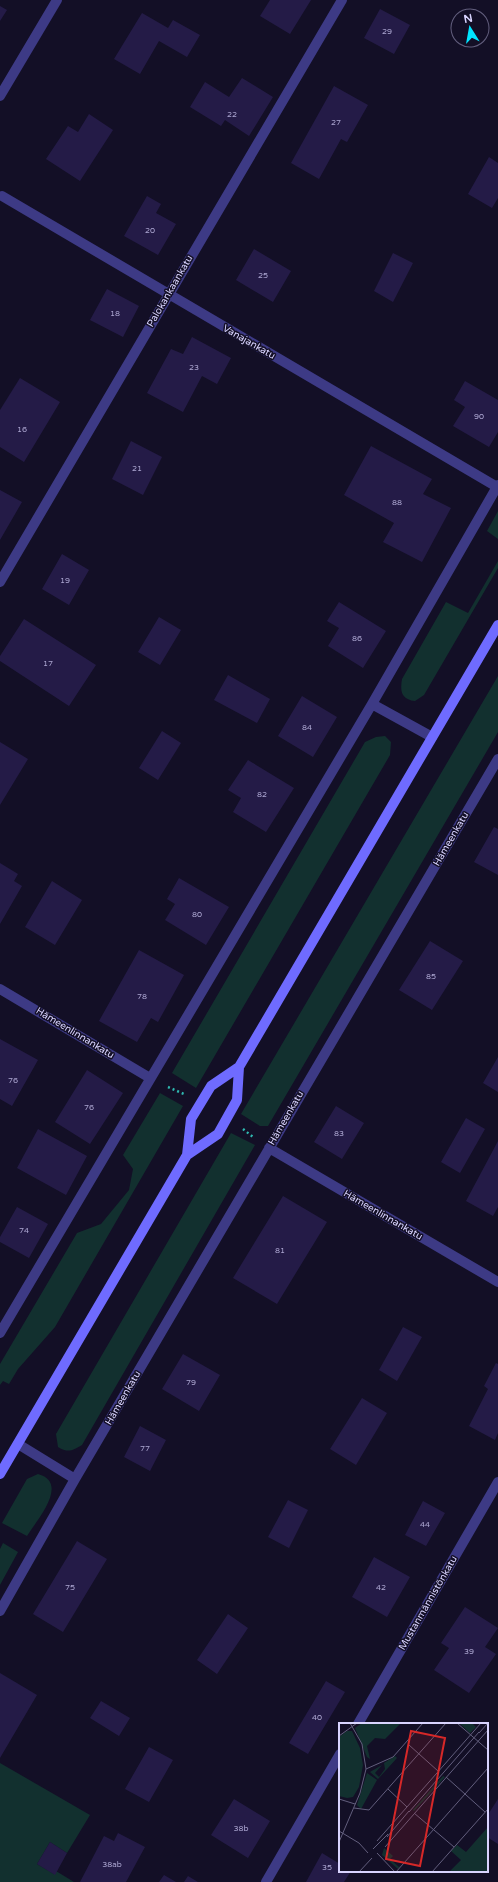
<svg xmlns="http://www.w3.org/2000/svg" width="498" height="1882" font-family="'Varela Round',sans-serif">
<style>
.green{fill:#12302f}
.building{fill:#241b47}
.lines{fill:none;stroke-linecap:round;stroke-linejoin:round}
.path{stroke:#2fb8b0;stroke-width:2.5;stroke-dasharray:2 3;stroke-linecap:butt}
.minor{stroke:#3d3a85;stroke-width:10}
.secondary{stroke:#6f6bff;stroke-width:10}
.labels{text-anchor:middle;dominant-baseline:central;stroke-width:3;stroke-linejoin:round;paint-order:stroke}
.number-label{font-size:8px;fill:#aca6d1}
.street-label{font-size:10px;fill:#d9d4ff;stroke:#130f26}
.inset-road{fill:none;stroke:#625e7d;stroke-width:1}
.view{fill:#d62828;fill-opacity:0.15;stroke:#d62828;stroke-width:2}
.inset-edge{fill:none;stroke:#d9d4ff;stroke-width:2}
</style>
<rect width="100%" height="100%" fill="#130f26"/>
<path class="green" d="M498 511V539L487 531Z
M498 561V568L424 695 415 701C401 699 400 691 402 679L446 602 468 613Z
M498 676V732L268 1126H260L241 1114Z
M385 736 391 742 390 755 196 1088 172 1073 365 742 376 737Z
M160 1093 183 1106 55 1327 18 1369 9 1384 3 1381 0 1385V1364L77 1233 101 1224 129 1190 133 1169 123 1155Z
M231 1133 255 1145 82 1445C72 1451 68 1453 58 1447L56 1434Z
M38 1474C70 1483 37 1520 27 1536L2 1523 27 1479Z
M3 1543 18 1552 0 1585V1549Z
M0 1763 90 1815 67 1853 50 1842 37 1864 54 1874 56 1871 74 1882H0Z"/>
<path class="building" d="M270 0H311L290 34 260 16Z
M0 6 7 10 0 21Z
M380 9 410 25 394 54 364 38Z
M142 13 168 28 173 20 200 35 187 57 159 41 140 74 114 59Z
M242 78 273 97 249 136 225 120 221 126 190 107 205 82 229 97Z
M334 86 368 105 347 142 341 139 319 179 291 163Z
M89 114 113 130 80 181 46 159 68 126 78 132Z
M489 157 498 163V198L492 208 468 194Z
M147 196 161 204 156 213 176 224 158 255 124 236Z
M254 249 291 271 273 302 236 280Z
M393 253 413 263 393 302 374 291Z
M107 289 139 306 123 337 90 320Z
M192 337 231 358 217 384 202 376 183 412 147 393 171 349 183 354Z
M20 378 60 402 24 462 0 447V410Z
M465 381 498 400V432L489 447 453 426 465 407 454 400Z
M131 441 162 457 143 495 112 479Z
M371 446 432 479 423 494 451 508 422 562 383 542 394 523 344 495Z
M0 490 22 502 0 540Z
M62 554 89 570 69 605 42 589Z
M339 602 386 631 363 668 328 646 339 628 327 621Z
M159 617 181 630 160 665 138 652Z
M24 619 96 665 69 706 0 661V656Z
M228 675 270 699 257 723 214 700Z
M302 696 337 717 313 757 278 736Z
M162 731 181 743 158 780 139 768Z
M0 742 28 759 0 805Z
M248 760 294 788 266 832 233 812 241 798 228 790Z
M494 827 498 829V875L474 862Z
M0 863 18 874 14 881 22 886 0 924Z
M179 878 229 907 206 945 165 920 175 904 167 899Z
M52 881 82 900 55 945 25 927Z
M430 941 463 961 432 1010 399 990Z
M139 950 184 975 158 1022 151 1018 137 1042 99 1021Z
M0 1039 38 1060 12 1106 0 1099Z
M498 1057V1092L483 1083Z
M87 1070 123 1093 90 1144 55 1122Z
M336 1106 364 1123 342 1159 314 1142Z
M466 1118 485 1129 460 1173 441 1162Z
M38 1129 87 1156 66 1195 17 1168Z
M498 1141V1207L493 1216 466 1201Z
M283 1196 327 1222 277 1304 233 1278Z
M17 1207 48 1224 29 1258 0 1242V1237Z
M403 1327 422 1337 397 1381 379 1370Z
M183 1354 220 1375 199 1411 162 1389Z
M496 1363 498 1364V1433L495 1440 469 1426 488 1389 484 1386Z
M362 1398 387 1413 356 1465 330 1449Z
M140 1426 166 1440 150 1471 124 1457Z
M288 1500 308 1510 289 1548 268 1537Z
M423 1501 445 1513 426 1546 405 1535Z
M77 1541 107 1559 63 1632 33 1614Z
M374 1557 410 1577 387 1617 352 1597Z
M465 1607 498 1628 485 1647 496 1654 469 1693 434 1670 449 1648 441 1643Z
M228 1614 248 1628 217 1674 197 1660Z
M0 1673 37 1695 0 1758Z
M326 1681 345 1692 308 1754 289 1743Z
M101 1701 130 1718 119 1736 90 1718Z
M149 1747 173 1760 149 1802 125 1789Z
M234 1799 270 1821 248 1858 211 1835Z
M498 1799V1844L487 1837V1816Z
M118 1833 145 1847 126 1882H80L104 1836 114 1841Z
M50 1842 67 1853 55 1875 37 1864Z
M322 1853 340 1864V1871H351L344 1882H306Z
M164 1875 176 1882H159Z
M188 1876 198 1882H184Z"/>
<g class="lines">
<path class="path" d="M168 1087 184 1094
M243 1129 253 1137"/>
<path class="minor" d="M0 96 57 0
M2 196 497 487
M0 582 342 0
M372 704 432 737
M0 989 150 1078
M269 1148 498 1282
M0 1333 372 704 498 485
M18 1444 75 1479
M0 1611 75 1479 498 759
M358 1724 498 1482
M266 1882 340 1754"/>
<path class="secondary" d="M187 1155 218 1134 237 1100 239 1067 498 625
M0 1474 187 1155 191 1119 211 1086 239 1067"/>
</g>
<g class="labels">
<g class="number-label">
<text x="387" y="31">29</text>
<text x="232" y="114">22</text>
<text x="336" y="122">27</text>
<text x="150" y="230">20</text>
<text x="263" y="275">25</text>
<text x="115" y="313">18</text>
<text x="194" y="367">23</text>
<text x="479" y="416">90</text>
<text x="22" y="429">16</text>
<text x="137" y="468">21</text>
<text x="397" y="502">88</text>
<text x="65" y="580">19</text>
<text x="357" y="638">86</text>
<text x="48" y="663">17</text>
<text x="307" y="727">84</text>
<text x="262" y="794">82</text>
<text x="197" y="914">80</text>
<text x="431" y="976">85</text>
<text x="142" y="996">78</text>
<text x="13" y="1080">76</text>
<text x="89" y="1107">76</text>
<text x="339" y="1133">83</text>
<text x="24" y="1230">74</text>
<text x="280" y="1250">81</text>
<text x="191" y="1382">79</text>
<text x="145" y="1448">77</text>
<text x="425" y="1524">44</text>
<text x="70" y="1587">75</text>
<text x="381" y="1587">42</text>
<text x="469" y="1651">39</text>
<text x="317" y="1717">40</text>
<text x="241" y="1828">38b</text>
<text x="112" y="1864">38ab</text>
<text x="327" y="1867">35</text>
</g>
<g class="street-label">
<text transform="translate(170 291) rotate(-60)">Palokankaankatu</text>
<text transform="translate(249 342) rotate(30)">Vanajankatu</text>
<text transform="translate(451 839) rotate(-60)">Hämeenkatu</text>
<text transform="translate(75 1033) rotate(31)">Hämeenlinnankatu</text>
<text transform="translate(286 1118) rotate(-60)">Hämeenkatu</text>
<text transform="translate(383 1215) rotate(30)">Hämeenlinnankatu</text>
<text transform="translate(123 1398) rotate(-60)">Hämeenkatu</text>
<text transform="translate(428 1603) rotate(-60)">Mustanmännistönkatu</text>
</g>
</g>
<g transform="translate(339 1723)">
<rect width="149" height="149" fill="#130f26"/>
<path d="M23 0H62L46 16 36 15 28 23 31 36 28 34 16 5ZM120 0H133L137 4 131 10ZM8 8H13L21 25 24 42 20 64 14 74 8 75 0 73V14ZM56 33 58 35 39 56 31 49 43 42 36 50 40 54 46 46 45 40ZM28 50 38 57 22 86 18 82ZM104 53 106 54 75 88 74 87ZM149 104V149H110L122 137 112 128 118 122 127 129ZM45 125 54 133 51 136 60 144 63 141 59 146 43 132Z" fill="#12302f"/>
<path class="inset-road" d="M118 0 149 27M140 10 149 0M0 13 18 0M70 22 99 48M27 46 54 34 84 0M107 54 146 89M49 66 68 84M0 76 16 81M15 85 30 87 107 0M70 89 140 9M75 90 115 124M0 108 20 120 29 130M48 114 70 88M38 118 142 0M0 119 21 70 27 46 23 21 11 0M46 124 149 7M34 126 49 111M38 130 56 149M20 149 33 135M57 149 149 45M93 149 149 86"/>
<path class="view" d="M72 8 106 15 81 143 47 136Z"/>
<rect width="149" height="149" class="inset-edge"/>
</g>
<g transform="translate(470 28) rotate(349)"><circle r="19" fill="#130f26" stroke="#625e7d"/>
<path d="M0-3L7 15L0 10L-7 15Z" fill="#00e5ff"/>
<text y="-6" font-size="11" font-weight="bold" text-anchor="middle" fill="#d9d4ff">N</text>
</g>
</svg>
